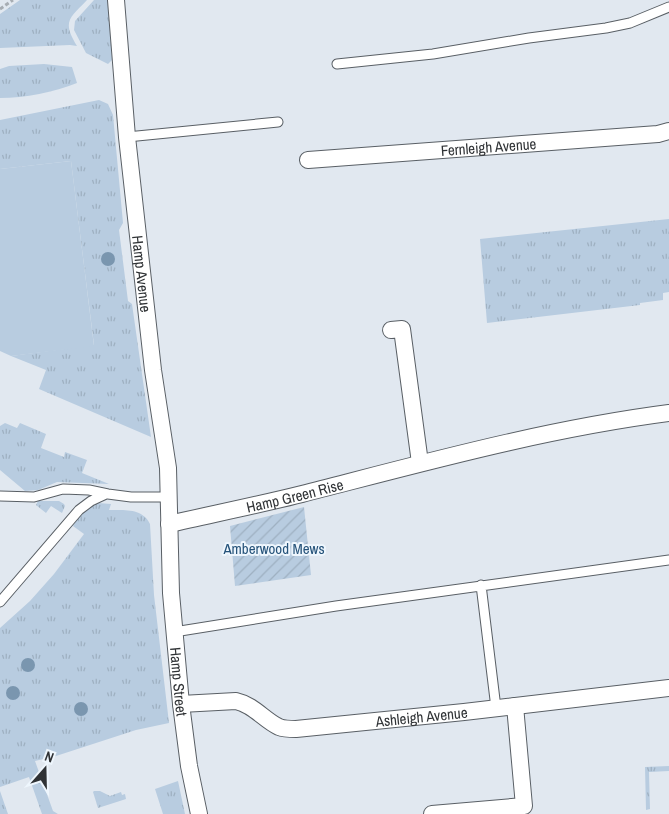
<svg xmlns="http://www.w3.org/2000/svg" width="669" height="814" font-family="'Archivo Narrow',sans-serif">
<style>
.grass{fill:url(#grass-tufts)}
.garden{fill:url(#garden-furrows)}
.pitch{fill:#b8cce0}
.lines{fill:none;stroke-linecap:round;stroke-linejoin:round}
.lane-casing{stroke:#595f65;stroke-width:11}
.street-casing{stroke:#595f65;stroke-width:18}
.path{stroke:#a7adb3;stroke-width:3;stroke-dasharray:4 2.5;stroke-linecap:butt}
.lane{stroke:#fff;stroke-width:9}
.street{stroke:#fff;stroke-width:16}
.tree{fill:#7a96af}
.labels{text-anchor:middle;dominant-baseline:central;stroke-width:4;stroke-linejoin:round;paint-order:stroke}
.street-label{font-size:15px;fill:#2f3235;stroke:#eef6fd}
.park-label{font-size:15px;fill:#255279;stroke:#eef6fd}
</style>
<defs>
<pattern id="grass-tufts" width="24" height="20" patternUnits="userSpaceOnUse" patternTransform="scale(1.25)"><rect width="24" height="20" fill="#b8cce0"/><path d="M3 7l-1-3M5 7V3M7 7l1-3M15 17l-1-3M17 17v-4M19 17l1-3" fill="none" stroke="#9eb0c1"/></pattern>
<pattern id="garden-furrows" width="10" height="10" patternUnits="userSpaceOnUse" patternTransform="scale(1.25)"><rect width="10" height="10" fill="#b8cce0"/><path d="M-1 1l2-2M0 10L10 0M9 11l2-2" fill="none" stroke="#9eb0c1"/></pattern>
</defs>
<rect width="100%" height="100%" fill="#e1e8f0"/>
<path class="grass" d="M20 0H87C69 19 62 21 77 46L70 45 0 48V14Z
M94 0H108L112 60 108 64 86 53 74 30 75 21Z
M44 64 72 67 77 83C54 92 25 98 0 98V69L9 66Z
M99 100 108 104 113 115 123 223 119 230 128 301 132 304 151 437 39 389 46 370 11 356 94 345 71 161 0 169V120Z
M669 219V292L663 293V300L640 303V305L487 323 480 239Z
M5 423 17 428 20 423 46 434 41 448 64 457 65 452 87 460 82 473 109 484 57 482 38 490 25 491 0 470V426Z
M38 501H59L64 504 65 506 62 513 51 506 46 513 36 505Z
M98 503 111 504 109 510C124 510 143 508 150 524L154 595 169 723 136 730 56 756 35 761 53 811 58 814H42L29 777 0 787V628L30 601 54 574 84 534 73 526C79 515 85 505 98 503Z
M669 766V771L649 772 650 809 646 810 645 767Z
M178 781 185 814H163L155 789Z
M0 791 8 814H0Z
M94 791H100L110 796 121 792 122 795 125 794 126 799 98 808 93 792Z"/>
<path class="garden" d="M304 507 311 575 235 586 230 526Z"/>
<path class="pitch" d="M71 161 94 346 11 356 0 351V169Z"/>
<g class="lines">
<g class="lane-casing">
<path id="lane" d="M337 64 433 54 529 38 606 28 630 23 669 7
M127 137 278 122
M0 496 34 497 63 489 89 490 108 494 131 497H169
M481 585 496 708
M0 602 79 510 91 501 106 494
M174 632 336 606 669 560"/>
</g>
<g class="street-casing">
<g id="street">
<path id="s1" d="M116 0 127 137 153 370 168 468 171 593 181 704 189 766 199 814"/>
<path id="s2" d="M308 160 658 134 669 131"/>
<path d="M391 330 402 329 420 463"/>
<path id="s3" d="M169 524C213 514 258 505 302 494 423 463 545 429 669 413"/>
<path id="s4" d="M181 704 236 701C254 705 264 720 279 727 284 729 290 729 296 729L464 712 669 688"/>
<path d="M432 814 524 806 515 706"/>
</g>
</g>
<path class="path" d="M0 9 13 0"/>
<use href="#lane" class="lane"/>
<use href="#street" class="street"/>
</g>
<g class="tree">
<circle cx="108" cy="259" r="7"/>
<circle cx="28" cy="665" r="7"/>
<circle cx="13" cy="693" r="7"/>
<circle cx="81" cy="709" r="7"/>
</g>
<g class="labels">
<g class="street-label">
<text stroke="none"><textPath href="#s2" startOffset="181">Fernleigh Avenue</textPath></text>
<text stroke="none"><textPath href="#s1" startOffset="275">Hamp Avenue</textPath></text>
<text stroke="none"><textPath href="#s3" startOffset="129">Hamp Green Rise</textPath></text>
<text stroke="none"><textPath href="#s1" startOffset="685">Hamp Street</textPath></text>
<text stroke="none"><textPath href="#s4" startOffset="249">Ashleigh Avenue</textPath></text>
</g>
<g class="park-label">
<text x="274" y="548">Amberwood Mews</text>
</g>
</g>
<g transform="translate(45 769) rotate(20)" stroke="#eef6fd" stroke-width="4" paint-order="stroke">
<path d="M0-4L9 19L0 12L-9 19Z" fill="#2f3235"/>
<text y="-8" font-size="14" font-weight="bold" text-anchor="middle" fill="#2f3235">N</text>
</g>
</svg>
